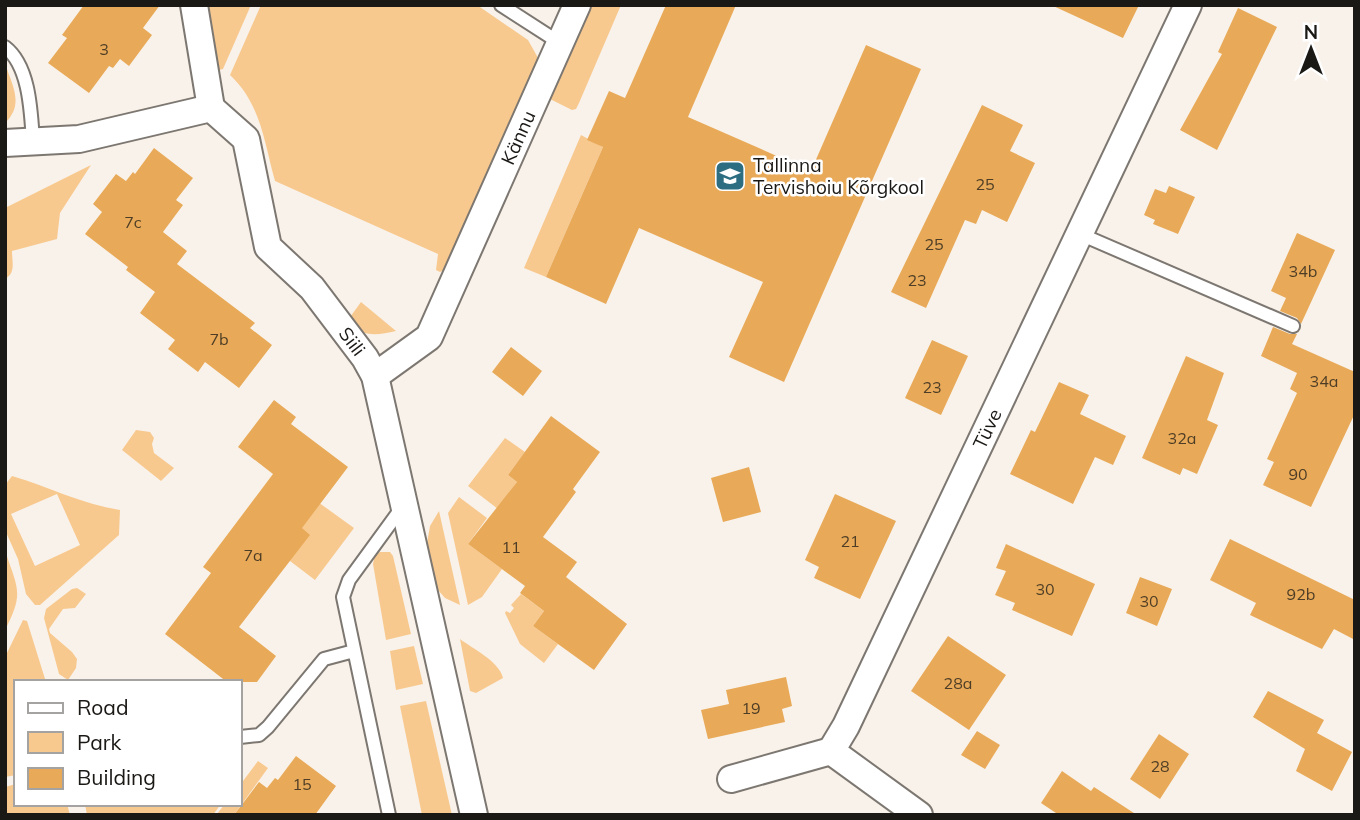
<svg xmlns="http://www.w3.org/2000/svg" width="1360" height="820" font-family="Mulish,sans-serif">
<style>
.green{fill:#f8c98f;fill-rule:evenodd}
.building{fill:#e8aa58}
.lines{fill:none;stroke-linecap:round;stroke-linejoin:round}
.service-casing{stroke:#7d7771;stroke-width:16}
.minor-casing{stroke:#7d7771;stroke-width:30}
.service{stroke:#fff;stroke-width:12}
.minor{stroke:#fff;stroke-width:26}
.labels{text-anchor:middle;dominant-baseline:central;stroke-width:5;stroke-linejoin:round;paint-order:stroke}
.number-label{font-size:16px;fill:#4e3d26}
.street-label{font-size:19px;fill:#1b1916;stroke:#fff}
.poi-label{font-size:19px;fill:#1b1916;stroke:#fff;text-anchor:start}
</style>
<rect width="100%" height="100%" fill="#f9f2ea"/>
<path class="green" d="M201 5H251L223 69 219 70 215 69Z
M261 5H477L528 40 537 56V66L448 268 440 272 436 270 438 254 275 181C264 142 261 104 230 75Z
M590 5H621L579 103 576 109 572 110 550 99Z
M7 69C14 89 23 106 5 123V71Z
M581 135 603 147 546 277 524 268Z
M91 165 60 213 57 239 12 251C12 262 16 273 5 279V208Z
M361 302 396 331C376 336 362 336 345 324Z
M136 430 150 432 154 438 152 444 154 453 174 468 161 481 122 450Z
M505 438 525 452 508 475 517 482 498 509 468 486Z
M12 476C49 487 82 504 120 510L119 535 40 605H35L26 594 18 559 5 530V485ZM57 494 80 545 35 566 11 514Z
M459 497 487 518 468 544 502 569 482 597 468 605 448 513Z
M318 502 354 528 315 580 290 561 300 527Z
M439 511 460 605 445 598 438 590 427 543 430 526Z
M5 550C17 588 25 592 5 630Z
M380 552H390L393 556 411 634 386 640 373 564 375 555Z
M77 588 86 594 75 608 63 609 49 629 50 633 72 652 77 659 76 668 68 680 59 674 44 618 46 609 72 589Z
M521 594 544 611 533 626 558 644 544 663 520 644 505 613 506 611 510 613 514 608 511 605Z
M23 620 27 621 46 682H16V775L5 777V657Z
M460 639C473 649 499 661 503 678L476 693 470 691Z
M414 646 423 684 396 690 390 651Z
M426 701 452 815H422L400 706Z
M258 761 268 768 234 815H216L225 804H240V785Z
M16 784V804H67L70 815H5V787Z
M85 804H221L213 815H87Z"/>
<path class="building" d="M84 5H160L143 28 152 35 129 66 120 59 113 68 109 66 89 93 48 63 67 38 62 35Z
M666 5H736L688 117 811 171 866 45 921 69 784 382 729 357 763 282 639 228 606 304 546 277 603 147 587 140 609 91 625 98Z
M1051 5H1139L1123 38Z
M1238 8 1277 27 1217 150 1180 130 1222 54 1218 52Z
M982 105 1023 125 1010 151 1035 163 1007 222 982 210 976 224 965 220 926 308 891 292Z
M154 148 193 178 176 200 183 205 163 232 187 251 177 264 255 323 250 328 272 345 239 388 205 362 198 372 168 349 175 340 140 313 155 292 126 270 128 267 85 234 102 212 93 204 116 174 126 181 133 172 135 174Z
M1169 186 1195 197 1178 234 1153 224 1155 220 1144 215 1155 189 1166 193Z
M1297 233 1335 250 1301 324 1297 318 1280 311 1286 298 1271 291Z
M1273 327 1290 334H1297L1292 344 1355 372V413L1311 507 1263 485 1274 462 1267 459 1297 393 1290 389 1297 373 1261 356Z
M932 340 968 356 941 415 905 398Z
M511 347 542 371 523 396 492 372Z
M1186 356 1224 373 1207 420 1218 425 1197 474 1183 468 1180 475 1142 458Z
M1059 382 1089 395 1080 414 1126 436 1113 465 1095 457 1073 504 1010 474 1031 430 1035 432Z
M274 400 296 417 291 424 348 467 302 528 310 535 239 627 276 656 257 682H227L165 634 211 573 203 567 273 474 238 447Z
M551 416 600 452 573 489 576 492 543 537 577 562 566 577 627 624 594 670 533 626 544 611 520 593 525 586 468 544 517 482 508 475Z
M749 467 761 512 723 522 711 478Z
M835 494 896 521 860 599 814 578 819 567 805 560Z
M1230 539 1355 600V640L1334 629 1322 649 1250 615 1256 603 1210 580Z
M1006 544 1095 584 1072 636 1012 610 1015 603 995 595 1006 571 996 568Z
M1140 577 1172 589 1157 626 1126 613Z
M948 636 1006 675 969 730 911 691Z
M786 677 792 706 782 709 785 722 708 739 701 710 729 704 726 690Z
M1268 691 1324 720 1317 733 1352 752 1332 791 1296 771 1305 749 1253 717Z
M977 731 1000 745 985 769 961 755Z
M1159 734 1189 754 1160 799 1130 779Z
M296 756 336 786 315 815H234L259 782 267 788 275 778 278 780Z
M1062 771 1091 791 1094 787 1137 815H1059L1041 803Z"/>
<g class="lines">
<g class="service-casing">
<path id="service" d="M501 5 560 43
M5 47C30 66 31 113 33 142
M1080 234 1293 326
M240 737 259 735 268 727 324 659 354 651
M389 815 343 597 349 580 403 506"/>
</g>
<g class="minor-casing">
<g id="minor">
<path d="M194 5 211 108"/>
<path id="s1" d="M211 108 246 139 268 247 312 288 365 358 375 376 474 815"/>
<path d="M5 143 79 139 211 108"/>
<path id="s2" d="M375 376 429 337 577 5"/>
<path d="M731 779 831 751"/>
<path id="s3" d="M919 815 831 751 846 726 1188 5"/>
</g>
</g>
<use href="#service" class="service"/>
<use href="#minor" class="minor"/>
</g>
<defs>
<g id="university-square" transform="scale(1.575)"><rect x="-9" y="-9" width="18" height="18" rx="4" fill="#2d6d81" stroke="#fff"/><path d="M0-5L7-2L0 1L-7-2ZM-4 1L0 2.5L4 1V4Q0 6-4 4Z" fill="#fff"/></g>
</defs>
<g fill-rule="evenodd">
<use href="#university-square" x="730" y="176"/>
</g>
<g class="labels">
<g class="number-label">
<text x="104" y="49">3</text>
<text x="985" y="184">25</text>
<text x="133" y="222">7c</text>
<text x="934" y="244">25</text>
<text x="1303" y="271">34b</text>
<text x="917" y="280">23</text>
<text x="219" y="339">7b</text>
<text x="1324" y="381">34a</text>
<text x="932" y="387">23</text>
<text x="1182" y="438">32a</text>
<text x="1298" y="474">90</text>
<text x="850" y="541">21</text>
<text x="511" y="547">11</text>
<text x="253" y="555">7a</text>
<text x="1045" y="589">30</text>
<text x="1301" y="594">92b</text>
<text x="1149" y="601">30</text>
<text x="958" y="683">28a</text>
<text x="751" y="708">19</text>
<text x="1160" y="766">28</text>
<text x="302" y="784">15</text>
</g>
<g class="street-label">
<text stroke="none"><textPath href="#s2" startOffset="285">Kännu</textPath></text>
<text stroke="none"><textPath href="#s1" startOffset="284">Siili</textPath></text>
<text stroke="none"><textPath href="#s3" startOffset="467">Tüve</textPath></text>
</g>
<g class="poi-label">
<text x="753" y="165">Tallinna<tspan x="753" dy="22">Tervishoiu Kõrgkool</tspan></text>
</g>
</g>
<rect width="1360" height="820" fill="none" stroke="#1b1916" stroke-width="14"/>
<rect x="14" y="680" width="228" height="126" fill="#ffffff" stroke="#a4a3a2" stroke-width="2"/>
<rect x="28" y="703" width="35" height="10" fill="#ffffff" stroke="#a4a3a2" stroke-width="2"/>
<text x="77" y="715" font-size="21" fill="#1b1916">Road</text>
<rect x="28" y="732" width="35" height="21" fill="#f8c98f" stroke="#a4a3a2" stroke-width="2"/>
<text x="77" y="750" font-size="21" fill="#1b1916">Park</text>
<rect x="28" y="768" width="35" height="21" fill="#e8aa58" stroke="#a4a3a2" stroke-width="2"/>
<text x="77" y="785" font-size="21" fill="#1b1916">Building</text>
<g transform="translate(1311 49)" stroke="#ffffff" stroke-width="5" paint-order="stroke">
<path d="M0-5L12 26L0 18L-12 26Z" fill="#1b1916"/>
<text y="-10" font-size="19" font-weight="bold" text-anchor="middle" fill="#1b1916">N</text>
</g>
</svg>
